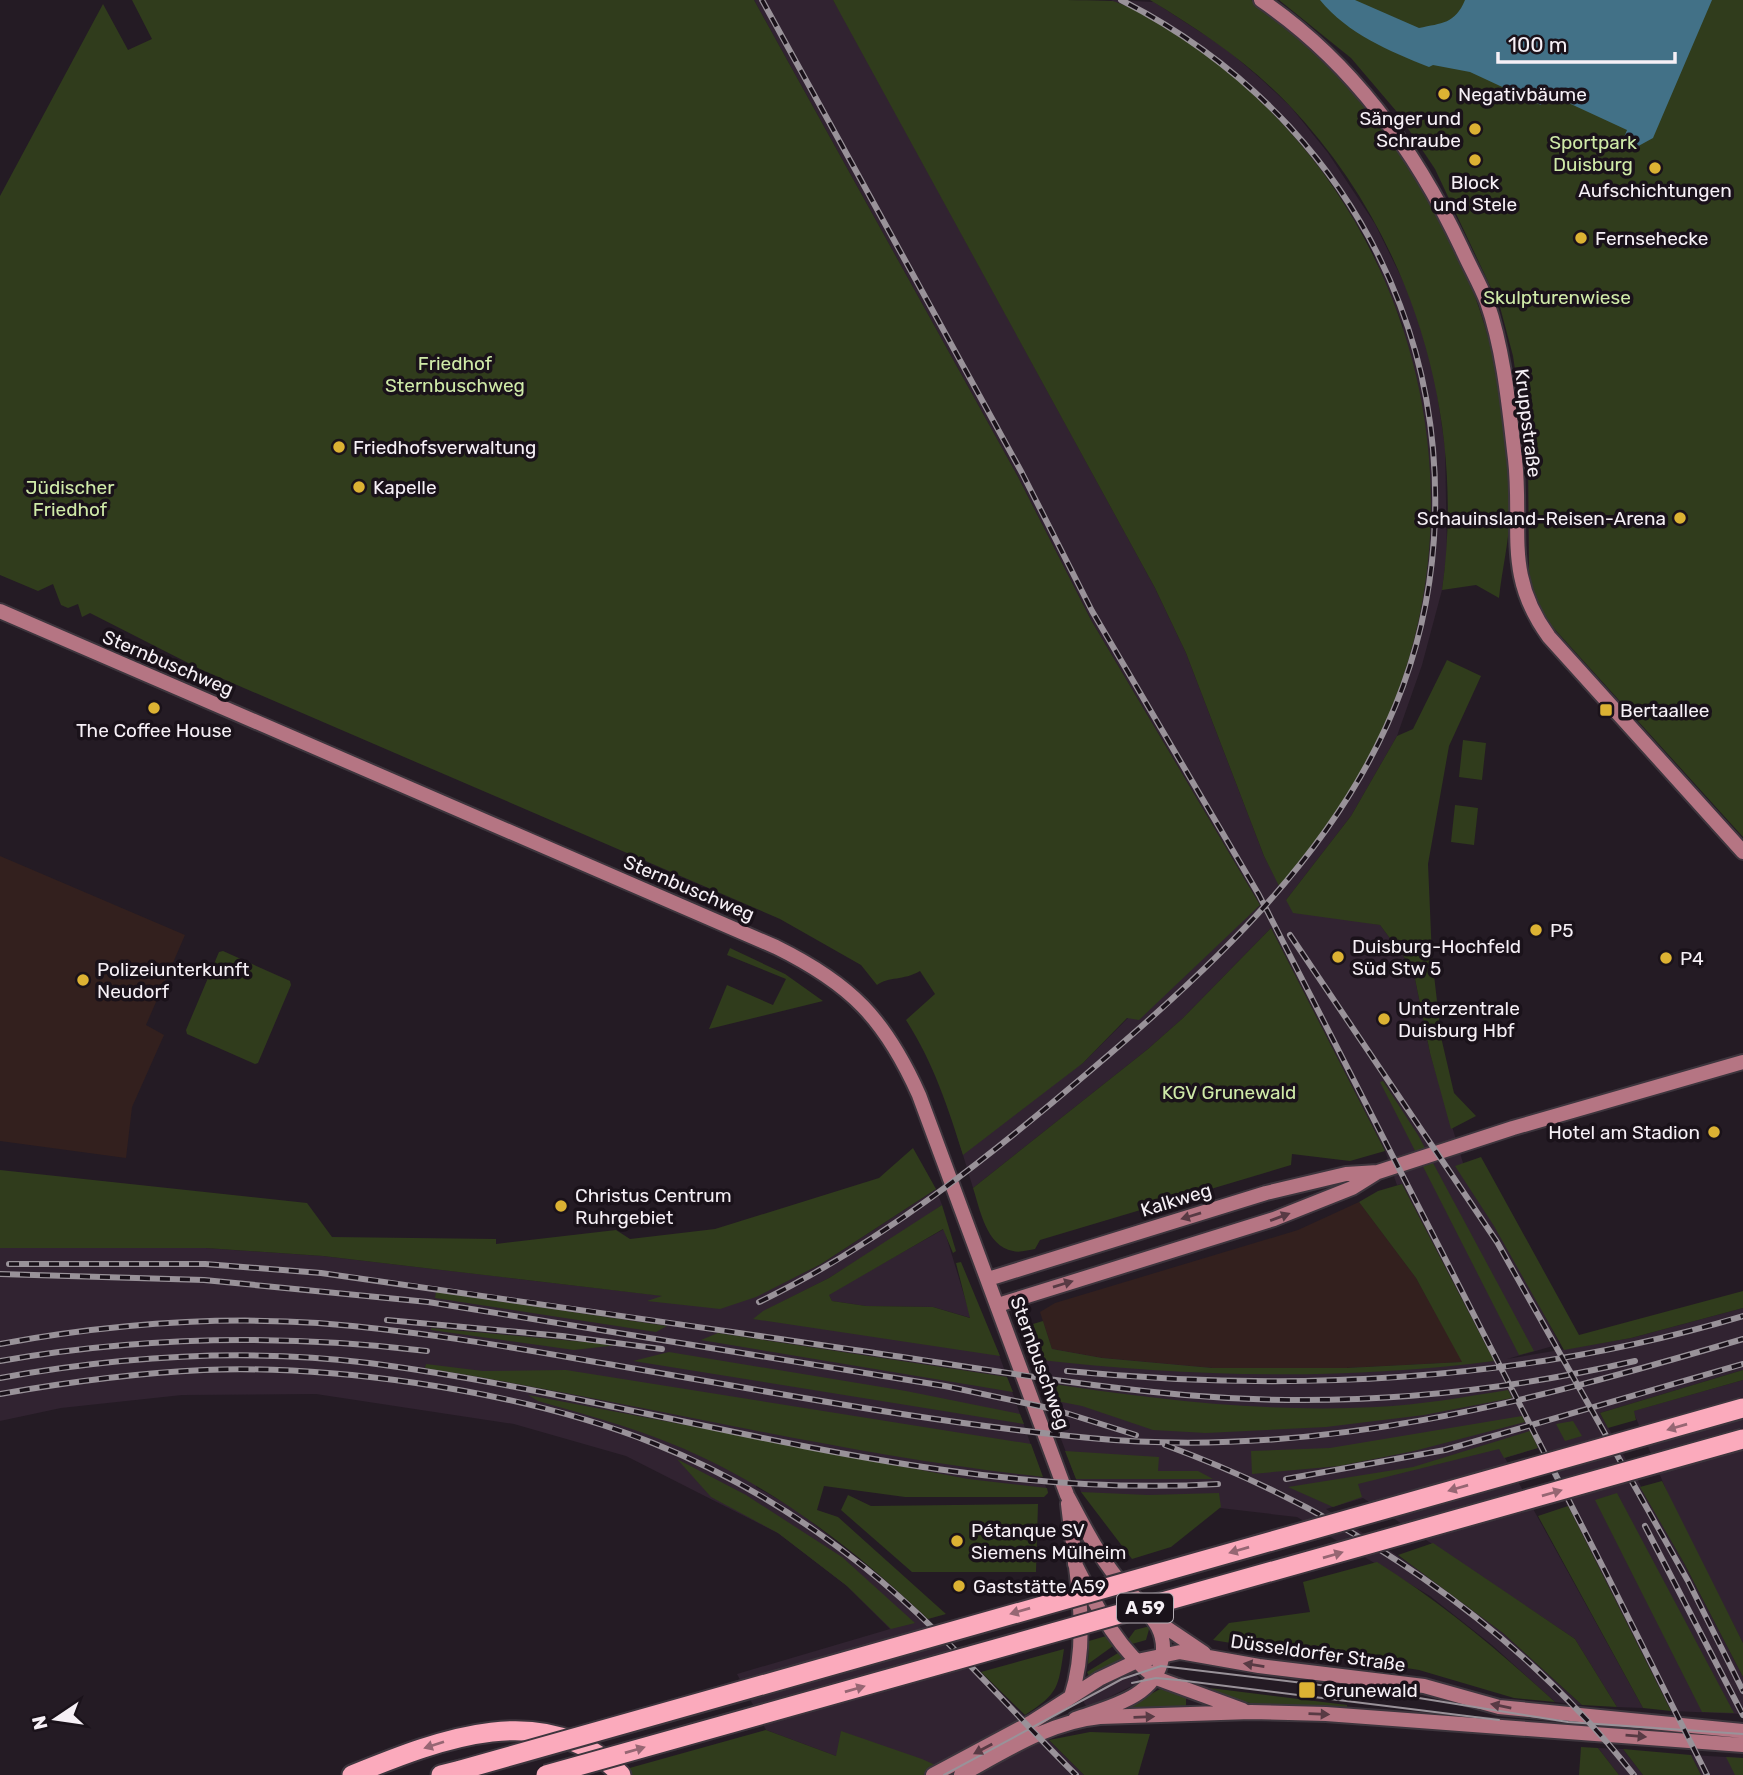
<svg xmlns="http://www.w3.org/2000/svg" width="1743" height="1775" font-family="Rubik,sans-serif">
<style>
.commercial{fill:#33201e}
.built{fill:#312331}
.green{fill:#303c1c}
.water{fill:#427187}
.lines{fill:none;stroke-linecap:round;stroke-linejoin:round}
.secondary-casing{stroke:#3d353d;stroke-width:18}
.highway-casing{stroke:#3d353d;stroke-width:23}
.secondary{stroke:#b57583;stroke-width:14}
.highway{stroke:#fbaabc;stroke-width:19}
.tram{stroke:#999299;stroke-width:2}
.rail-casing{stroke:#999299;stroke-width:6}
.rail{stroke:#1a121a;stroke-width:3.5;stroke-dasharray:10;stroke-linecap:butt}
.highway-bridge-casing{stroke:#3d353d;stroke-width:23;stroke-linecap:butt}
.highway-bridge{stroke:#fbaabc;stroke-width:19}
.oneway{fill:#583a44}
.oneway2{fill:#966673}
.poi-dot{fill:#dcb233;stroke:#1a121a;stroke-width:2.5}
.labels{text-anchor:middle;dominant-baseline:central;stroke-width:7;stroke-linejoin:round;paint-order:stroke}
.shield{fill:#1a121a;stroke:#b4adb4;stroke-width:2}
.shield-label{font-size:18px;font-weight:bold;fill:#f6f0f6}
.poi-label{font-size:19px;fill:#f6f0f6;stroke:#1a121a;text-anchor:start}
.park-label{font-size:19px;fill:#cfeaa8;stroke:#1a121a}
.street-label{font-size:19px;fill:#f6f0f6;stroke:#1a121a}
</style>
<rect width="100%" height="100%" fill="#241b24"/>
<path class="commercial" d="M0 856 185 935 146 1025 164 1035 132 1107 126 1158 0 1141Z
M1359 1202 1416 1278 1463 1362 1347 1368H1212L1102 1358 1052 1349 1040 1312 1055 1303 1298 1230Z"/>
<path class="built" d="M754 0H833L841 13 1155 588 1186 653 1264 856 1279 885 1349 793 1385 724 1403 676V326L1370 246 1331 182 1248 90 1215 61 1183 39 1111 0 1154 2 1225 48 1260 78 1290 106 1328 153 1375 224 1414 303 1435 379 1445 447 1447 552 1442 590 1422 665 1397 736 1351 816 1286 900 1341 918 1380 925 1413 969 1430 1053 1463 1163 1560 1344 1507 1359 1631 1338 1743 1308V1370L1600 1413 1684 1563 1743 1677V1714L1671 1711 1538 1448 1505 1458 1643 1708 1617 1707 1575 1639 1363 1498 1326 1509 1439 1583 1503 1633 1582 1705 1555 1702 1492 1645 1430 1596 1297 1517 1081 1492 1029 1354 1052 1349 1102 1358 1212 1368H1347L1493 1361 1402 1184 1397 1185 1385 1151 1271 928 1183 1018 1148 1049 973 1188 956 1132 1083 1063 1128 1018 1260 905 1091 620 1017 475Z
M936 1189 942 1205 916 1224 829 1278 764 1311 997 1349 1048 1493 906 1491 770 1454 756 1487 794 1508 895 1588 1084 1775H957L836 1756 766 1730 737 1674 890 1629 847 1586 778 1533 626 1456 514 1424 316 1394 182 1395 61 1408 0 1421V1248H206L323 1256 665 1296H756L821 1264Z
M944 1229 971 1318 933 1307 866 1306 832 1301 828 1294Z
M1743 1380V1643L1675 1511 1633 1411Z
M1135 1670 1140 1682 1087 1708 1081 1697Z
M1598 1748 1623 1749 1643 1775H1619Z
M1691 1755 1743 1758V1775H1701Z"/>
<path class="green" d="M132 0H754L1017 475 1091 620 1260 905 1139 1020 1127 1018 1083 1063 963 1155C948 1107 933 1062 906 1020L935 994 920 971C903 981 889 976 877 985L861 965 780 919 200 669 90 613 82 617 78 604 68 608 61 605 53 584 38 591 0 575V196L103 4 128 50 152 39Z
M833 0C902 0 971 0 1040 0 1062 0 1093 0 1113 1 1175 22 1246 83 1289 131 1433 291 1472 527 1385 724 1359 783 1321 837 1279 886L1264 856 1186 653 1155 588Z
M1150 0C1169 0 1238 0 1251 0 1273 9 1318 54 1336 72 1448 188 1516 352 1510 514 1509 541 1502 570 1499 598L1476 585 1442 590C1467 416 1411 233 1289 105 1249 63 1200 30 1150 0Z
M1279 0H1743V837L1548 622 1532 589 1529 570 1528 456 1513 356 1500 307 1435 169 1397 112 1351 58Z
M1447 660 1481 676 1449 746 1428 864 1432 957 1441 1037 1454 1093 1476 1116 1451 1129 1430 1053 1413 969 1380 925 1293 913 1286 900 1351 816 1397 736 1413 729Z
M1463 740 1486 743 1482 780 1459 777Z
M1455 805 1478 808 1474 845 1451 842Z
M1271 928 1385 1151 1350 1161 1292 1154 1291 1165 1040 1240 1035 1249C1029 1250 1019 1253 1013 1251 986 1246 980 1209 973 1188L1148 1049 1183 1018Z
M730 948 785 974 823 1001 709 1029 727 985 773 1005 786 979 727 955Z
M223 951 290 981 291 985 258 1063 255 1064 187 1034 186 1030 219 952Z
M1383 1081 1418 1135 1534 1351 1519 1355 1380 1082Z
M913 1148 936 1189 821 1264 756 1297 720 1309 647 1301 662 1296 323 1256 206 1248H0V1170L307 1203 332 1237 496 1239V1244L616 1230 630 1239 715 1229 879 1178Z
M1481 1157 1579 1335 1743 1291V1308L1631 1338 1564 1350 1494 1226 1455 1166Z
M1402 1184 1494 1361C1341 1381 1185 1377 1032 1359L1029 1342 1033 1324 1043 1321 1052 1349 1102 1358 1212 1368H1347L1462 1362 1416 1278 1359 1202 1378 1191Z
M942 1205 956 1251 953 1253 943 1229 829 1295 832 1301 866 1306 933 1307 970 1318 956 1263 961 1262 1000 1356 753 1319 763 1311 829 1278Z
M436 1292 667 1326 656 1332 435 1298Z
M431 1328 618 1345 574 1350 431 1330Z
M718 1333 1007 1377 1013 1392 701 1340Z
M669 1352 906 1391 1020 1414 1024 1424 633 1361Z
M426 1364 483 1371 566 1370 1031 1444 1043 1477C835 1454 632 1401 425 1368Z
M1743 1370V1380L1634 1411 1636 1420 1608 1428 1600 1413Z
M1040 1382C1150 1399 1264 1413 1376 1407 1420 1405 1464 1397 1508 1390L1512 1398 1424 1415 1326 1427 1206 1433 1153 1430 1082 1406 1046 1399Z
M528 1395 968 1479 1047 1488 1048 1493 1044 1497H905L824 1486 817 1510 838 1517 946 1614 928 1619C862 1556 788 1498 704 1458 651 1432 594 1417 538 1401Z
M1522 1416 1525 1422 1414 1451 1339 1466 1252 1474 1251 1451 1330 1448Z
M1573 1421 1582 1436 1565 1441 1556 1424Z
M1530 1431 1538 1448 1504 1458 1499 1449 1358 1484 1362 1497 1333 1507 1288 1487 1413 1467Z
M1065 1451 1159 1457 1158 1471H1198L1213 1479H1076Z
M677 1459 746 1495 842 1557 915 1623 891 1629 847 1586 778 1533 711 1497Z
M1662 1481 1743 1643V1677L1684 1563 1640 1487Z
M1081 1492 1148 1495 1219 1493 1221 1507 1171 1547 1132 1559Z
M1617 1493 1734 1713 1702 1712 1595 1500Z
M848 1495 871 1506 1038 1504 1036 1572H912L841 1510Z
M1568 1506 1671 1711 1643 1708 1538 1516Z
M1433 1543 1575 1639 1617 1707 1582 1705 1503 1633 1398 1555Z
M1377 1562C1442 1603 1498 1650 1555 1702L1514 1698 1419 1670 1362 1661 1315 1645 1278 1651 1213 1640 1229 1623 1310 1612 1303 1582Z
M1150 1626 1146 1640 1132 1644 1127 1641 1135 1630Z
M1106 1636 1113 1646 1088 1664 1089 1641Z
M1064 1649C1058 1688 1059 1693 1025 1715L981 1672Z
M1118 1653 1123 1659 1089 1676 1087 1672Z
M1210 1688 1347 1705V1707C1317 1706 1229 1710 1210 1688Z
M1160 1689 1186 1697V1709L1122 1710Z
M766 1730 836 1756 841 1731 922 1759 957 1775H632L626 1769Z
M1090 1732 1150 1734 1138 1775H1084L1049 1740Z
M1581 1747 1598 1748 1619 1775H1579Z
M1623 1749 1691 1755 1701 1775H1643Z
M1726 1757 1743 1758V1775H1735Z"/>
<path class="water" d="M1320 0H1355L1419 28C1442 23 1455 24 1465 0H1712L1653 138 1633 149 1623 140 1627 130 1547 93 1541 105 1470 72 1433 65 1429 67C1389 51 1348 34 1320 0Z"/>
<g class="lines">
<g class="secondary-casing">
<path id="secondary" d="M1261 0C1352 62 1416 151 1462 249 1470 267 1480 284 1487 302 1504 351 1509 408 1515 459 1523 529 1503 574 1549 637L1743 852
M0 611 776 947C851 984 885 1019 919 1095L1067 1495C1082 1523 1097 1553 1117 1578 1131 1594 1147 1608 1158 1627 1163 1637 1164 1648 1162 1658 1155 1698 1108 1707 1075 1719
M988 1279 1266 1193 1346 1174 1378 1172 1513 1128 1743 1062
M998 1305 1274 1219 1352 1188 1376 1173
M1068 1504C1075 1568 1091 1635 1071 1697
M1075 1564C1097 1607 1116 1648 1156 1678L1243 1710
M1155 1620 1204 1653
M933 1775 1032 1722 1099 1679 1137 1661 1180 1652 1259 1666 1424 1686 1499 1707 1743 1731
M961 1775C1005 1751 1049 1722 1100 1717L1251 1712 1326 1714 1743 1745"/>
</g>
<g class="highway-casing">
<path id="highway" d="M352 1775C436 1741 547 1695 621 1775
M441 1775 461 1770"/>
</g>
<use href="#secondary" class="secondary"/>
<use href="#highway" class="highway"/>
<path class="tram" d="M1132 1683 1156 1678 1178 1680 1499 1720
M944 1775 1122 1679 1161 1666 1394 1694 1568 1722 1743 1734"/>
<g class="rail-casing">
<path id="rail" d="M762 0 1022 473 1092 611 1259 895 1608 1577 1707 1775
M1290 935 1497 1242 1688 1581 1743 1691
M9 1264H205L321 1273C499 1297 677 1324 855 1350 965 1366 1074 1385 1185 1395 1336 1408 1488 1395 1635 1361
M0 1274 204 1280 428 1302 945 1386 1053 1409 1136 1435
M759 1302C881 1243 988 1158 1091 1070 1267 921 1428 762 1435 517 1437 445 1426 373 1400 305 1349 171 1249 65 1121 0
M387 1320 562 1336 662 1349
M0 1344C104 1325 212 1316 318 1323 409 1330 500 1345 590 1361 756 1389 922 1422 1090 1438 1316 1460 1529 1402 1743 1339
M0 1361C143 1336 284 1334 427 1351
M1067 1371C1295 1393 1522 1382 1743 1316
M0 1378C122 1356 246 1348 369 1363 652 1400 930 1501 1218 1484
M0 1394C68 1382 136 1373 204 1370 275 1367 346 1373 416 1383 591 1409 724 1456 864 1567 941 1628 1006 1706 1076 1775
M1165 1445C1346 1511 1514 1623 1634 1775
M1286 1479 1445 1450 1743 1364
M1645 1526 1743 1715"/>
</g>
<use href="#rail" class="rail"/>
<g class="highway-bridge-casing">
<path id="highway-bridge" d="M461 1770 1743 1408
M546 1775 1743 1439"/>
</g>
<use href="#highway-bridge" class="highway-bridge"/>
</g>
<defs><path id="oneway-solid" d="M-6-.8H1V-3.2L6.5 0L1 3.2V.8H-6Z" transform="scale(1.75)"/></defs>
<g class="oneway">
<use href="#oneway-solid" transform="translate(1191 1216) rotate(163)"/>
<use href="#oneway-solid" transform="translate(1280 1217) rotate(-20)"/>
<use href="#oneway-solid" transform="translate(1063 1284) rotate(-17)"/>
<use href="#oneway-solid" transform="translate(1254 1665) rotate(-171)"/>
<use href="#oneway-solid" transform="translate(1501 1706) rotate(-169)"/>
<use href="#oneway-solid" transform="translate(1319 1714) rotate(2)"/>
<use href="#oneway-solid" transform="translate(1144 1717) rotate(-2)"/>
<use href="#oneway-solid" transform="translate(1636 1736) rotate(5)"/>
<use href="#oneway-solid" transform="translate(983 1749) rotate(152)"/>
</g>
<g class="oneway2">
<use href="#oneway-solid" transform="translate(1677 1427) rotate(164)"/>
<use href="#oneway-solid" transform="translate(1458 1488) rotate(164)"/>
<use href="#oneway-solid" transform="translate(1552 1493) rotate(-16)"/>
<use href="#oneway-solid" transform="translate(1239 1550) rotate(164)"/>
<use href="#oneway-solid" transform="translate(1333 1555) rotate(-16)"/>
<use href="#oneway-solid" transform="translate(1020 1611) rotate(164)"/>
<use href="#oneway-solid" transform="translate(855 1689) rotate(-16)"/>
<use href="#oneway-solid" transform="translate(434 1745) rotate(162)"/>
<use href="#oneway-solid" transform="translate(635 1750) rotate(-16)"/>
</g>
<g class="poi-dot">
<circle cx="1444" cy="94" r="7"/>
<circle cx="1475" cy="129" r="7"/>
<circle cx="1475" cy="160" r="7"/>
<circle cx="1655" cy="168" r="7"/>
<circle cx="1581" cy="238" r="7"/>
<circle cx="339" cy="447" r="7"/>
<circle cx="359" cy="487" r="7"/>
<circle cx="1680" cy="518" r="7"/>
<circle cx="154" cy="708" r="7"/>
<rect x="1599" y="703" width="14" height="14" rx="3.5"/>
<circle cx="1536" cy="930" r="7"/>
<circle cx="1338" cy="957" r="7"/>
<circle cx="1666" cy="958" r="7"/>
<circle cx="83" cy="980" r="7"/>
<circle cx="1384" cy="1019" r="7"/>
<circle cx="1714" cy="1132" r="7"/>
<circle cx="561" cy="1206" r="7"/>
<circle cx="957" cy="1541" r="7"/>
<circle cx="959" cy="1586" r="7"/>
<rect x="1298" y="1681" width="18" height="18" rx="3.5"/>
</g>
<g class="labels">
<rect class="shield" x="1117" y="1593.5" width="56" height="29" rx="5"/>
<g class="shield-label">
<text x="1145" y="1608">A 59</text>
</g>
<g class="poi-label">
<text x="1458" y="94">Negativbäume</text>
<text x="1461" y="118" text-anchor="end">Sänger und<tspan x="1461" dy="22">Schraube</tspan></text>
<text x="1475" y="182" text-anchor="middle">Block<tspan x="1475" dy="22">und Stele</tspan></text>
<text x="1655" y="190" text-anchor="middle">Aufschichtungen</text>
<text x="1595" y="238">Fernsehecke</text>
<text x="353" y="447">Friedhofsverwaltung</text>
<text x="373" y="487">Kapelle</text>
<text x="1666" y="518" text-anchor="end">Schauinsland-Reisen-Arena</text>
<text x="1620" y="710">Bertaallee</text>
<text x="154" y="730" text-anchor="middle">The Coffee House</text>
<text x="1550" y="930">P5</text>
<text x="1352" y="946">Duisburg-Hochfeld<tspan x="1352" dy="22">Süd Stw 5</tspan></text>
<text x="1680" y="958">P4</text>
<text x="97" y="969">Polizeiunterkunft<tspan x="97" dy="22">Neudorf</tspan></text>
<text x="1398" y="1008">Unterzentrale<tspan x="1398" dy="22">Duisburg Hbf</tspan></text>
<text x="1700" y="1132" text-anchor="end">Hotel am Stadion</text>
<text x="575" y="1195">Christus Centrum<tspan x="575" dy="22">Ruhrgebiet</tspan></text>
<text x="971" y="1530">Pétanque SV<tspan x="971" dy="22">Siemens Mülheim</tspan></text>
<text x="973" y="1586">Gaststätte A59</text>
<text x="1323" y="1690">Grunewald</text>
</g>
<g class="park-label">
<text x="1593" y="142">Sportpark<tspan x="1593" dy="22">Duisburg</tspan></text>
<text x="1557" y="297">Skulpturenwiese</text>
<text x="455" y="363">Friedhof<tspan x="455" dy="22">Sternbuschweg</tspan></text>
<text x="70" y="487">Jüdischer<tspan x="70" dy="22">Friedhof</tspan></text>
<text x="1229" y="1092">KGV Grunewald</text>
</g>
<g class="street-label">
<text transform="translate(1528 423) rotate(83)">Kruppstraße</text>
<text transform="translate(168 663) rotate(23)">Sternbuschweg</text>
<text transform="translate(689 888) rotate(23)">Sternbuschweg</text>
<text transform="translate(1176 1200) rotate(-17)">Kalkweg</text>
<text transform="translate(1040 1363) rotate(70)">Sternbuschweg</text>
<text transform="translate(1318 1653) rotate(8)">Düsseldorfer Straße</text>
</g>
</g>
<g transform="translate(56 1719) rotate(257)" stroke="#1a121a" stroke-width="5" paint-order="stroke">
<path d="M0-5L12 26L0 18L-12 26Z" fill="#f6f0f6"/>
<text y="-10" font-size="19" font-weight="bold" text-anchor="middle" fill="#f6f0f6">N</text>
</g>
<path d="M1498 52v10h177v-10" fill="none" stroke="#f6f0f6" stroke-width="3.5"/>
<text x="1508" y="52" font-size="21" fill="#f6f0f6" stroke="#1a121a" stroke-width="5" paint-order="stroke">100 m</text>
</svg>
